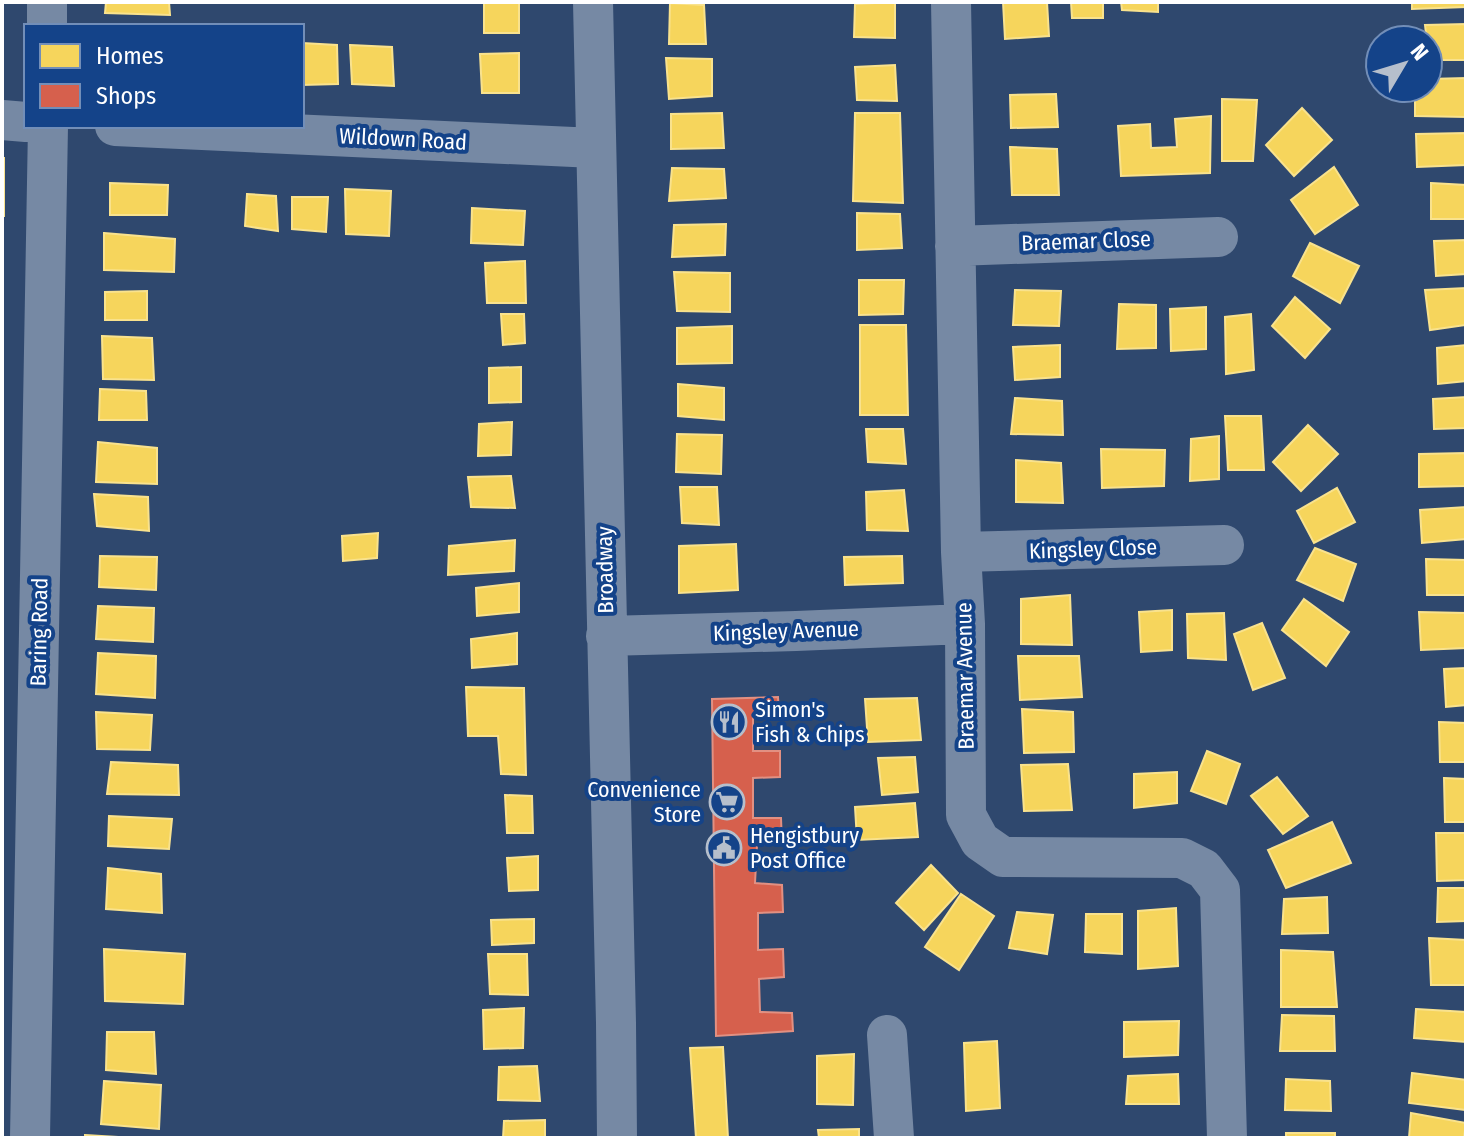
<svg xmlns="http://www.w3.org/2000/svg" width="1468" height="1140" font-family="'Fira Sans Condensed',sans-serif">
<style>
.homes{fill:#f6d55c;stroke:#f9e28d;stroke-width:2}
.shops{fill:#d6604d;stroke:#e29082;stroke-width:2}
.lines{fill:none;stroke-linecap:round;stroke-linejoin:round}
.minor{stroke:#7689a4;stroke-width:40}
.labels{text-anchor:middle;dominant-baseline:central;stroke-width:8;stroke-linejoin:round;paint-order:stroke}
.street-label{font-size:22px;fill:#fff;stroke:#144389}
.poi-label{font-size:22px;fill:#fff;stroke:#144389;text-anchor:start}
</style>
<rect width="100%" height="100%" fill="#2f486e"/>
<path class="homes" d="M106 2H169L170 15 105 13Z
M484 2H519V33H484Z
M895 2V38L854 37 855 4Z
M1003 2H1047L1049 36 1005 39Z
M1071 2H1103V18H1072Z
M1121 2H1158V12L1122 10Z
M1412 2H1466V7L1412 9Z
M670 3 704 5 706 44H669Z
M1466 24V60H1429L1425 25Z
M302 43 337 45 338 84 302 85Z
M350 45 392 47 394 86 352 84Z
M519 53V93H482L480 54Z
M666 58 712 59V96L669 99Z
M895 65 897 101 857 100 855 67Z
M1466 78V117L1415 116V88H1428V79Z
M1056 94 1058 127 1011 128 1010 95Z
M1222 99 1257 100 1253 161H1222Z
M1302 108 1332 140 1294 176 1266 145Z
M722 113 724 148 671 149V114Z
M855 113H900L903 203 853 201Z
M1211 116 1210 173 1121 176 1118 126 1150 124 1151 148 1177 147 1175 119Z
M1466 133V165L1417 167 1416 134Z
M1010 147 1057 149 1059 195H1012Z
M2 158H4V216H2Z
M1334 167 1358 205 1315 234 1291 200Z
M672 168 724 169 726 198 669 201Z
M110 183 168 185 167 215H110Z
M1431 183 1466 185V219H1431Z
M345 189 391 191 389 236 346 234Z
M247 194 276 196 278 231 245 226Z
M292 197H328L326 232 292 229Z
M472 208 525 211 523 245 471 243Z
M857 213 900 214 902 248 857 250Z
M726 224 725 255 672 257 674 225Z
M104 233 175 239 174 272 104 270Z
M1466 240V274L1436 276 1434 241Z
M1310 243 1359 266 1340 303 1293 276Z
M525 261 526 303H487L485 263Z
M674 272 730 273V312L677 311Z
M859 280H904L903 314 859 315Z
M1466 288V325L1430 330 1425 290Z
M1015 290 1061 291 1059 326 1013 325Z
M147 291V320H105V292Z
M1295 297 1330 329 1305 358 1272 326Z
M1119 304 1156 305V348L1117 349Z
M1206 307V349L1171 351 1170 309Z
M501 314H524L525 343 503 345Z
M1251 314 1254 370 1226 374 1225 317Z
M860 325H906L908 415H860Z
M732 326V363L677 364V328Z
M102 336 152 338 154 380 103 379Z
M1060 345V377L1015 380 1013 347Z
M1466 345V381L1438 384 1437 348Z
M521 367V402L489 403V368Z
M678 384 724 388V420L678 416Z
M100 389 146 391 147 420H99Z
M1466 397V428L1434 429 1433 399Z
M1015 398 1062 401 1063 435 1011 434Z
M1225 416H1261L1264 470H1228Z
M512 422 511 455 478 456 479 424Z
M1308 425 1338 454 1301 491 1273 462Z
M866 429H903L906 464 868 462Z
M677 434 722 435 721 474 676 472Z
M1219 436V479L1190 481 1191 439Z
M98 442 157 448V484L96 482Z
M1101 449 1165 450 1164 486 1102 488Z
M1466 453V486L1419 487V454Z
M1016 460 1061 463 1063 503 1016 502Z
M511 476 515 508 471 507 468 477Z
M680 487H717L719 525 682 523Z
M1337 488 1355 522 1314 543 1297 511Z
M904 490 908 531 867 530 866 492Z
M94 494 148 497 149 531 97 526Z
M1466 507V539L1422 543 1420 510Z
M378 533 377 558 343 561 342 536Z
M515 540 514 571 448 575 449 546Z
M736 544 738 590 679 593V546Z
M1315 548 1356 564 1343 601 1297 580Z
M100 556 157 557 156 590 99 587Z
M902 556 903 583 845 585 844 557Z
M1426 559 1466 560V595H1427Z
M519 583V612L477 616 476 588Z
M1070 595 1072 645 1021 644V599Z
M1304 599 1349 632 1326 666 1282 630Z
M98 606 154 608 153 642 96 639Z
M1172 610V650L1141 652 1139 612Z
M1419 612 1466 613V648L1421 650Z
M1224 613 1226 660 1188 658 1187 614Z
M1262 623 1285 678 1253 690 1234 634Z
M517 633V664L472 668 471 639Z
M98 653 156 656 155 698 96 694Z
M1018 656H1079L1082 697 1020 700Z
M1466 668V705L1446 707 1444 669Z
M466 687 524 688 526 775 501 774 498 736H468Z
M917 698 921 740 868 742 865 699Z
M1022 709 1073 712 1074 752 1024 753Z
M96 712 152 715 150 750 97 749Z
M1439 722 1466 723V762H1440Z
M1207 751 1240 764 1226 804 1191 791Z
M915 757 918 792 882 795 878 758Z
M111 762 178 765 179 795 107 794Z
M1068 764 1072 810 1024 811 1021 765Z
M1177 772V803L1134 808V774Z
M1277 777 1308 816 1283 834 1251 796Z
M1444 778 1466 779V822H1445Z
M505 795 532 796 533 833H507Z
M915 803 918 837 857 840 855 807Z
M109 816 172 819 169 849 108 846Z
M1332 822 1351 863 1286 888 1268 850Z
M1436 833H1466V880L1437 881Z
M538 856V890L509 891 507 858Z
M931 865 958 893 924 930 896 903Z
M108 868 161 874 162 913 106 909Z
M1438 888H1466V921L1437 922Z
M961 894 994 916 959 970 925 947Z
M1327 897 1328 933 1282 934 1284 899Z
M1176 908 1178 966 1138 969V911Z
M1017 912 1053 915 1047 954 1009 948Z
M1086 914H1122V954L1085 952Z
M534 919V943L492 945 491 920Z
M1429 938 1466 940V985H1431Z
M104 949 185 954 183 1004 105 1001Z
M1281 950 1333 952 1337 1007H1281Z
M488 954H527L528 995 490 994Z
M524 1008 523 1048 484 1049 483 1010Z
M1416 1009 1466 1012V1042L1414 1038Z
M1282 1015 1334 1016 1335 1051H1280Z
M1179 1021 1178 1055 1124 1057V1022Z
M107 1032H154L156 1074 106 1070Z
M997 1041 1000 1108 966 1111 964 1043Z
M723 1047 728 1138H696L690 1048Z
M854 1054 853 1105 817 1104V1056Z
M537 1066 540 1101 498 1100 499 1067Z
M1412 1073 1466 1080V1110L1409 1103Z
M1178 1074 1179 1104H1126L1128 1076Z
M1286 1079 1330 1081 1331 1111 1285 1110Z
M104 1081 161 1085 159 1129 101 1124Z
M1411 1113 1466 1123 1464 1138H1409Z
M545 1120V1138H503L504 1121Z
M859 1129V1138H819L818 1130Z
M1286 1133H1335V1138H1286Z
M85 1135 135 1138H85Z"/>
<path class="shops" d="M778 697 779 715H753V751H780V777L753 778V818H781L782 844 757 845 755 883 782 885 783 912 758 913V950L783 949 784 977 759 979 760 1012 792 1013 793 1031 716 1036 712 699Z"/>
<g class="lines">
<path class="minor" d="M47 2V26
M593 2 616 1023 617 1138
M951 2 961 552 965 624 966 815 980 841 1003 857 1182 858 1204 869 1220 890 1227 1138
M2 120 26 122
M115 126 595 148
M955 246 1218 237
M961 552 1224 545
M606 636 796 631 965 624
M887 1035 894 1138
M30 1138 48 126"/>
</g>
<defs>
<g id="restaurant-ring" transform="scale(1.8)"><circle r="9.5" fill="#144389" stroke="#b6bfcc" stroke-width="1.5"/><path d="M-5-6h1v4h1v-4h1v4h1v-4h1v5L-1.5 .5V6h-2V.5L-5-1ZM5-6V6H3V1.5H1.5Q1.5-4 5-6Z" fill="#b6bfcc"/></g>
<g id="supermarket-ring" transform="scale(1.8)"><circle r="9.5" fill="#144389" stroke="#b6bfcc" stroke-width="1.5"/><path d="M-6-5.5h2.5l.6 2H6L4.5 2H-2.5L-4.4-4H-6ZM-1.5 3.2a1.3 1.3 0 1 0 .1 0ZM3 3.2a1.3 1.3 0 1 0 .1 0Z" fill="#b6bfcc"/></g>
<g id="civic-ring" transform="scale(1.8)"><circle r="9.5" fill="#144389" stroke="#b6bfcc" stroke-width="1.5"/><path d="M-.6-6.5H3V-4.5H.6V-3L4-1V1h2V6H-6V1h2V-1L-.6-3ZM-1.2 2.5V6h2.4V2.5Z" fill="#b6bfcc"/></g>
</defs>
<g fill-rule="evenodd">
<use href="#restaurant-ring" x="729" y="722"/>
<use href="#supermarket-ring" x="727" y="802"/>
<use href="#civic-ring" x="724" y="848"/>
</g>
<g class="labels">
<g class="street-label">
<text transform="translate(403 139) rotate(3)">Wildown Road</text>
<text transform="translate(1086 241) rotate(-2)">Braemar Close</text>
<text transform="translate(1093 549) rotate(-2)">Kingsley Close</text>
<text transform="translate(605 570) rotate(-91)">Broadway</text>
<text transform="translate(786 631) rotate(-2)">Kingsley Avenue</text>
<text transform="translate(39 632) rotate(-89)">Baring Road</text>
<text transform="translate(965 676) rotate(-91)">Braemar Avenue</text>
</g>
<g class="poi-label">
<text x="755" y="709">Simon's<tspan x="755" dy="25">Fish &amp; Chips</tspan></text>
<text x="701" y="789" text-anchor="end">Convenience<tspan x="701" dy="25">Store</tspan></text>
<text x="750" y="835">Hengistbury<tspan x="750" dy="25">Post Office</tspan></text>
</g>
</g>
<rect width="1468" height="1140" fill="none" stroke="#ffffff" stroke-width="8"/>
<rect x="24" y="24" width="280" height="104" fill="#144389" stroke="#728eb8" stroke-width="2"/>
<rect x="40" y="44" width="40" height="24" fill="#f6d55c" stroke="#728eb8" stroke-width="2"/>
<text x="96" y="64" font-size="24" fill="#ffffff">Homes</text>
<rect x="40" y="84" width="40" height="24" fill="#d6604d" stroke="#728eb8" stroke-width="2"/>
<text x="96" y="104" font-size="24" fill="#ffffff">Shops</text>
<g transform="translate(1404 64) rotate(52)"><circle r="38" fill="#144389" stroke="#728eb8" stroke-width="2"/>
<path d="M0-6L14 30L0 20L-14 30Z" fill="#b6bfcc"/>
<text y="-12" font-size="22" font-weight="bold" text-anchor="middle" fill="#ffffff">N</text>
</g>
</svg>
